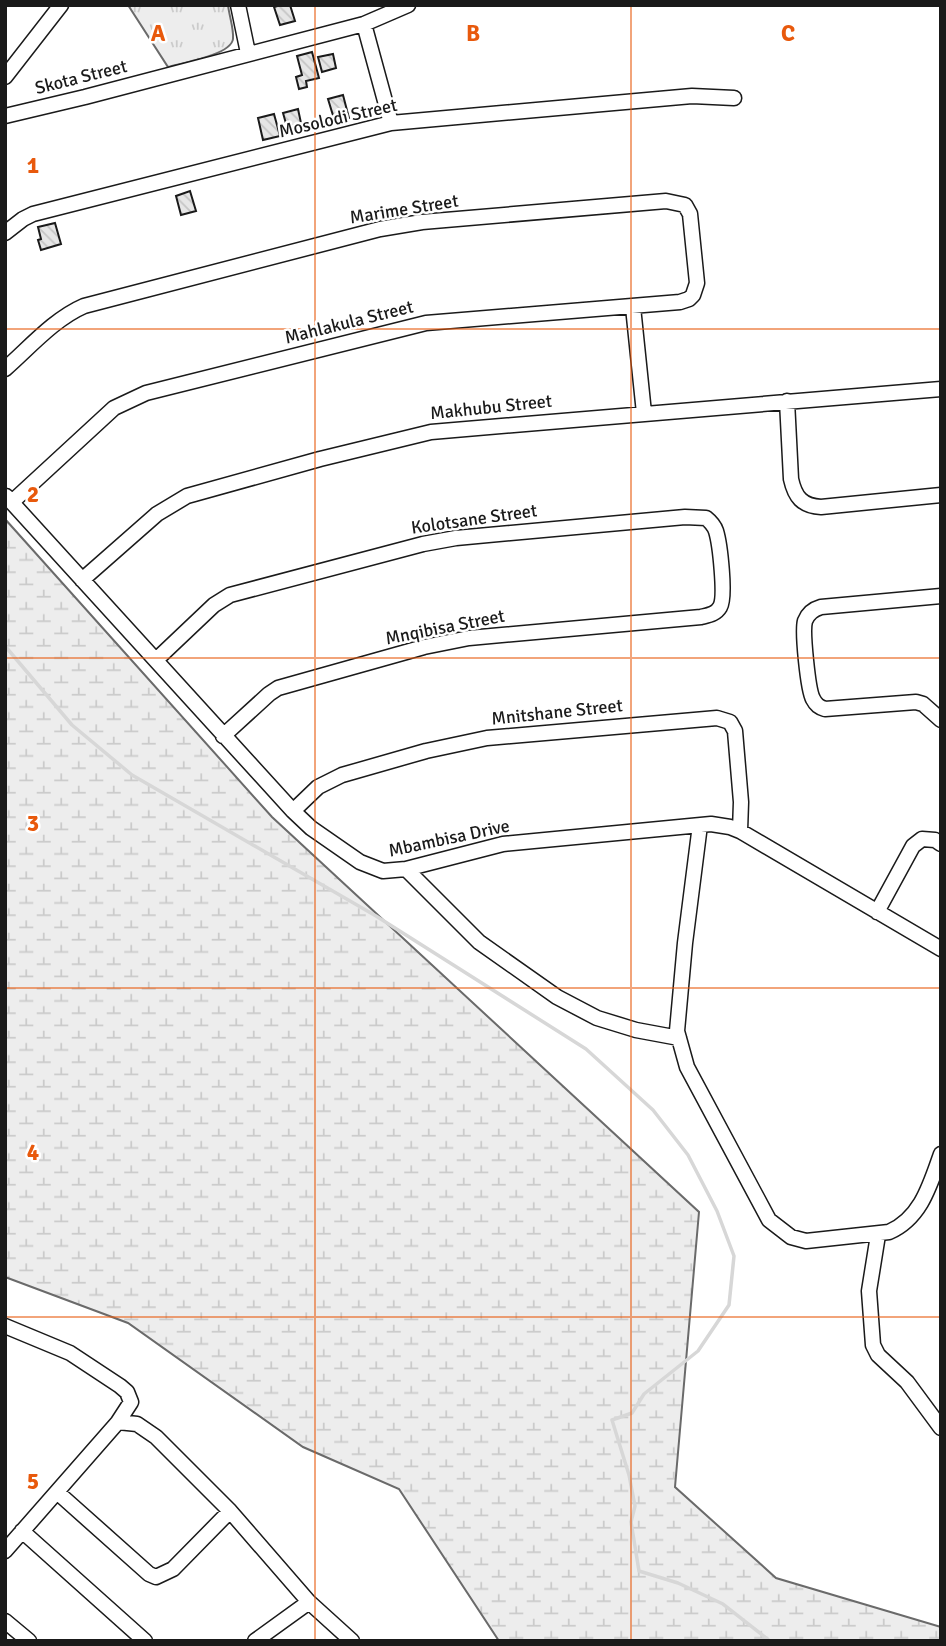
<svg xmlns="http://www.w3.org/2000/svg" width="946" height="1646" font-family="Signika,sans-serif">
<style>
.grass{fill:url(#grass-tufts);stroke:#6a6a6a;stroke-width:2}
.wetland{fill:url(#wetland-marsh);stroke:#6a6a6a;stroke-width:2}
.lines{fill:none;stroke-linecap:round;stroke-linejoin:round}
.stream{stroke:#d7d7d7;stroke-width:3.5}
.building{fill:url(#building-back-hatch);stroke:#1a1a1a;stroke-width:2}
.minor-casing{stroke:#1a1a1a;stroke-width:17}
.minor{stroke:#fff;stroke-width:14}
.grid{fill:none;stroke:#e8590c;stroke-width:2;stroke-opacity:0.55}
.labels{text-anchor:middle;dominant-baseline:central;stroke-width:5;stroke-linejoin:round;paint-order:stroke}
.street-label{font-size:18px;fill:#1a1a1a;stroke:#fff}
.grid-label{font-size:23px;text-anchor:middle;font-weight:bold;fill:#e8590c;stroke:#fff;stroke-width:5;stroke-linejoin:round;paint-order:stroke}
</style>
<defs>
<pattern id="grass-tufts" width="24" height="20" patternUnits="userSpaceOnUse" patternTransform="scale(1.75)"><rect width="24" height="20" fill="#ededed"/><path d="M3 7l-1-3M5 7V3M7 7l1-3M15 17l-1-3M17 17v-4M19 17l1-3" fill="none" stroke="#cbcbcb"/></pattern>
<pattern id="wetland-marsh" width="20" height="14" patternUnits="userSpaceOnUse" patternTransform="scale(1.75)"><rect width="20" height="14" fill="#ededed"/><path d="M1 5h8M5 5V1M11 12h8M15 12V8" fill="none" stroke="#cbcbcb"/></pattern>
<pattern id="building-back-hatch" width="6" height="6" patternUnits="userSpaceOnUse" patternTransform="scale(1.75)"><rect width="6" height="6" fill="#e6e6e6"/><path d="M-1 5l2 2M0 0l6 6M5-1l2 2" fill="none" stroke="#c5c5c5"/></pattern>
</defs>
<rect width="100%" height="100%" fill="#fff"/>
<path class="grass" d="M128 5H228C229 15 234 29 233 39 231 55 182 63 168 67Z"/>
<path class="wetland" d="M5 519 272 817 699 1212 675 1487 776 1578 941 1627V1641H499L399 1489 303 1447 128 1323 5 1277Z"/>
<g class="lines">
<path class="stream" d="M5 646 72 725 132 775 376 916 586 1049 653 1110 688 1155 717 1211 734 1256 729 1305 698 1351 644 1394 632 1413 612 1420 629 1475 635 1506 631 1522 639 1571 678 1583 723 1604 770 1641"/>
</g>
<path class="building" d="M281 5H290L295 21 280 25 274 7Z
M312 52 319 78 306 81 307 87 299 89 296 77 302 75 297 56Z
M333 54 336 68 322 72 318 57Z
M343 95 349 118 335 122 328 99Z
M298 109 301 123 287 127 283 113Z
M274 114 280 136 263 140 258 118Z
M190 191 196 211 181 215 176 196Z
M55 223 61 244 41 250 38 240 41 239 38 227Z"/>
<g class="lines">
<g class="minor-casing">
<path id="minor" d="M238 5 248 53
M364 24 391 123
M5 77 61 5
M5 116 85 97 364 24 408 5
M5 233 23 219 33 214 391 123 692 96 734 98
M633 307 644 413
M5 369C29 348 54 319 84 306L380 229 422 222 666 201 685 205 690 214 697 283 693 295 689 299 680 302 426 323 146 393 114 408 12 502
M787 401 791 479C795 497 802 506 821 507L941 495
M6 496 293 811 311 828 360 862 383 871 406 869 503 844 711 824 730 827 740 831 941 949
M82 580 157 514 187 496 320 459 431 432 941 389
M941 596 821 607C814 609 808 613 805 621 802 631 808 690 813 699 816 705 819 707 825 709L916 702 923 704 941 720
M156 660 214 605 230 595 423 544 456 538 685 517 706 518C711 522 714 525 716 531 720 544 726 597 720 607 716 614 709 615 701 617L469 638 424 647 278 688 269 694 223 736
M293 811 318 787 342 775 426 751 487 738 717 718 730 722 735 731 741 802 740 831
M700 825 685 943 677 1031 687 1067 769 1220 791 1237 806 1241 889 1232C921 1218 930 1185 941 1154
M406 869 479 942 557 997 597 1018 636 1030 679 1038
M877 912 913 846 922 839 935 840 941 844
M878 1235 869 1291 873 1345 878 1355 907 1382 941 1428
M5 1326 70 1353 120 1386 127 1392 131 1402 118 1422 5 1551
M118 1422 137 1424 156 1437 230 1511 309 1602 352 1641
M57 1492 149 1574 156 1577 173 1569 230 1511
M22 1531 145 1641
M5 1621 29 1641
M255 1641 309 1602"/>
</g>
<use href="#minor" class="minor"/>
</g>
<path class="grid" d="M315 5V1641M631 5V1641M5 329H941M5 658H941M5 988H941M5 1317H941"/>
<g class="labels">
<g class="street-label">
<text transform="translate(81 77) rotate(-14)">Skota Street</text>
<text transform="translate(338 118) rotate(-13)">Mosolodi Street</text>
<text transform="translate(404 209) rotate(-9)">Marime Street</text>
<text transform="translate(349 322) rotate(-14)">Mahlakula Street</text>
<text transform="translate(491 407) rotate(-6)">Makhubu Street</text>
<text transform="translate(474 519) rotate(-8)">Kolotsane Street</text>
<text transform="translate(445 627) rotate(-11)">Mnqibisa Street</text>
<text transform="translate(557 712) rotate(-6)">Mnitshane Street</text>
<text transform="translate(449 838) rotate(-12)">Mbambisa Drive</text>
</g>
</g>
<g class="grid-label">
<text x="158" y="41">A</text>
<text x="473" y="41">B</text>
<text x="788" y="41">C</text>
<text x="33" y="173">1</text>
<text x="33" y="502">2</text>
<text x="33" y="831">3</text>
<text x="33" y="1160">4</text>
<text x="33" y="1489">5</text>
</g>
<rect width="946" height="1646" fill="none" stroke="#1a1a1a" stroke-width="14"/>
</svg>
